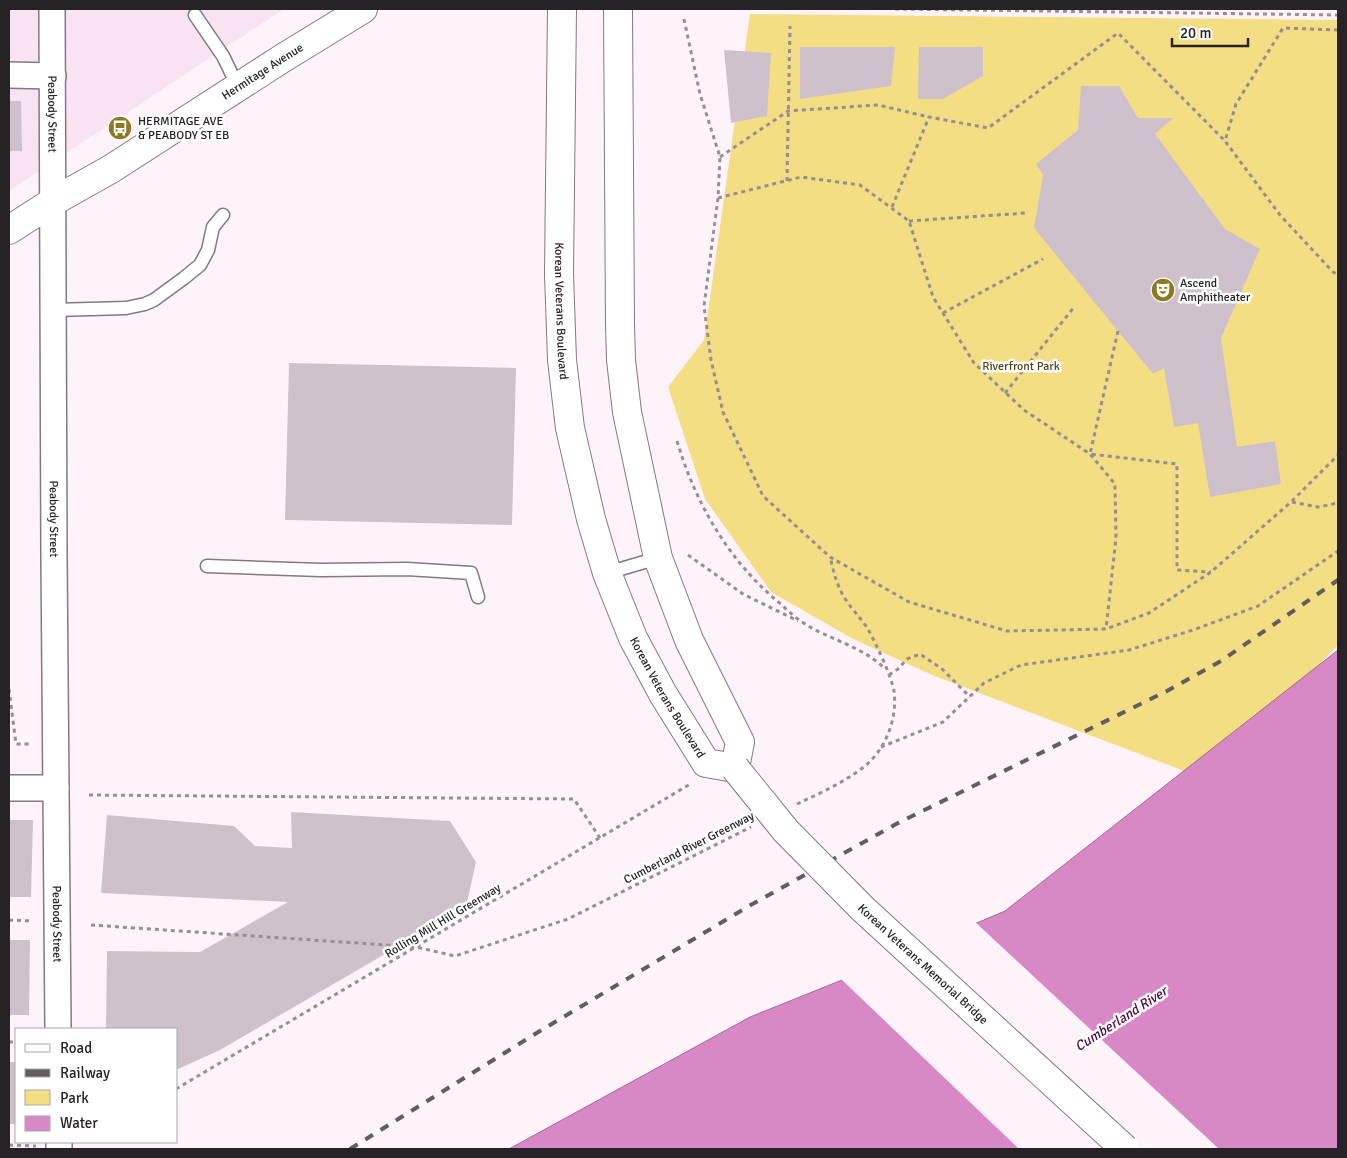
<svg xmlns="http://www.w3.org/2000/svg" width="1347" height="1158" font-family="Signika,sans-serif">
<style>
.built{fill:#f8e3f2}
.green{fill:#f3de84}
.water{fill:#d888c5;stroke:#a36995}
.pier{fill:#fef3fb}
.building{fill:#cfc1cb}
.lines{fill:none;stroke-linecap:round;stroke-linejoin:round}
.service-casing{stroke:#847881;stroke-width:15}
.minor-casing{stroke:#847881;stroke-width:28}
.secondary-casing{stroke:#847881;stroke-width:30}
.primary-casing{stroke:#847881;stroke-width:30}
.path{stroke:#968e93;stroke-width:3;stroke-dasharray:4 4;stroke-linecap:butt}
.service{stroke:#fff;stroke-width:12}
.minor{stroke:#fff;stroke-width:25}
.secondary{stroke:#fff;stroke-width:28}
.primary{stroke:#fff;stroke-width:28}
.rail{stroke:#635c61;stroke-width:4;stroke-dasharray:9 9;stroke-linecap:butt}
.secondary-bridge-casing{stroke:#847881;stroke-width:30;stroke-linecap:butt}
.secondary-bridge{stroke:#fff;stroke-width:28}
.labels{text-anchor:middle;dominant-baseline:central;stroke-width:5;stroke-linejoin:round;paint-order:stroke}
.street-label{font-size:12px;fill:#272225;stroke:#fff}
.poi-label{font-size:12px;fill:#272225;stroke:#fff;text-anchor:start}
.park-label{font-size:12px;fill:#4e451a;stroke:#fff}
.water-label{font-size:14px;font-style:italic;fill:#510946;stroke:#fff}
</style>
<rect width="100%" height="100%" fill="#fef3fb"/>
<path class="built" d="M9 9H284L9 191Z"/>
<path class="green" d="M750 14 1338 20V645L1205 779 932 675 853 639 771 592 705 499 668 387 704 340Z"/>
<path class="water" d="M1338 650V1149H509L750 1017 842 980 1005 911Z"/>
<path class="pier" d="M974 921 1219 1149H1019L840 978Z"/>
<path class="building" d="M800 47H895L891 86 800 99Z
M919 47H983V76L943 99H918Z
M724 50 771 53 767 116 731 123Z
M1081 86H1119L1138 118H1173L1155 134 1225 229 1260 249 1221 338 1237 447 1275 441 1281 484 1210 497 1198 423 1174 427 1164 368 1153 374 1034 228 1043 175 1036 164 1078 130Z
M9 101H21L22 151H9Z
M289 363 516 368 512 525 285 520Z
M291 812 450 821 476 862 466 907 220 1050 176 1070V1029H106L107 951 200 952 288 902 101 893 107 815 234 826 255 846 292 848Z
M9 820H33L31 897H9Z
M9 940H30L29 1015H9Z
M9 1062H16V1124H9Z"/>
<g class="lines">
<g class="service-casing">
<path id="service" d="M195 15 223 56 238 87
M54 310 126 308 145 304 154 300 184 278 200 265 208 250 213 227 223 215
M207 566 321 570 407 569 471 573 478 597
M607 573 658 558"/>
</g>
<g class="minor-casing">
<g id="minor">
<path id="s1" d="M52 9 54 557 58 1029"/>
<path d="M9 75 53 76"/>
<path d="M9 788H56"/>
<path d="M59 1142V1147"/>
</g>
</g>
<g class="secondary-casing">
<g id="secondary">
<path id="s2" d="M562 9 559 274 562 360 570 428 591 519 607 573 633 638 663 694 706 763 735 768 740 742 689 640 658 558 627 412 621 360 620 324 618 9"/>
</g>
</g>
<g class="primary-casing">
<g id="primary">
<path id="s3" d="M9 230 54 201 111 169 283 58 363 9"/>
</g>
</g>
<path class="path" d="M895 9 1338 15
M684 19 700 94 720 157 718 198 704 306 711 360 723 412 763 496 830 557 909 602 1007 631 1106 629 1149 613 1211 572 1291 502 1338 455
M1338 30 1283 28 1236 104 1225 141 1280 215 1333 272 1338 275
M720 157 788 111 878 105 929 117
M787 181 790 26
M718 198 801 177 860 185 909 221 933 297 974 363 1024 410 1090 454 1115 484 1116 538 1106 629
M892 207 929 117 988 128 1118 33 1225 141
M909 221 1026 213
M943 313 1043 259
M1118 331 1090 454 1177 464V570L1211 572
M1005 393 1075 306
M677 441C696 505 730 563 782 605 789 612 797 619 805 624 831 640 863 647 884 668
M1292 502 1318 507 1338 503
M688 555 743 594 798 621
M889 675 898 669 907 659 920 654 942 669 970 697
M9 689 16 744H30
M881 747 943 722 984 683 1021 665 1129 650 1193 630 1258 606 1338 551
M89 795 574 799 600 838
M797 804C818 794 841 784 861 769 884 753 898 720 894 691 891 675 877 646 869 631 863 620 853 611 846 600 837 587 834 573 830 557
M9 920 32 921
M91 925 416 947 455 956 568 919 751 827
M9 1042H16
M176 1089 692 783
M9 1145 36 1146"/>
<use href="#service" class="service"/>
<use href="#minor" class="minor"/>
<use href="#secondary" class="secondary"/>
<use href="#primary" class="primary"/>
<path class="rail" d="M350 1149 535 1034 749 906 898 823 1167 691 1221 661 1338 580"/>
<g class="secondary-bridge-casing">
<g id="secondary-bridge">
<path id="s4" d="M735 768 786 831 863 909 1125 1149"/>
</g>
</g>
<use href="#secondary-bridge" class="secondary-bridge"/>
</g>
<defs>
<g id="bus-disc" transform="scale(1.25)"><circle r="9.5" fill="#8d791f" stroke="#fff"/><path d="M-5-6H5V4H4V6H2V4H-2V6H-4V4H-5ZM-3.5-4V0h7V-4ZM-3.5 1.2v1.5H-2V1.2ZM2 1.2v1.5H3.5V1.2Z" fill="#fff"/></g>
<g id="theatre-disc" transform="scale(1.25)"><circle r="9.5" fill="#8d791f" stroke="#fff"/><path d="M-5-5.5Q0-4 5-5.5V0Q5 5 0 6Q-5 5-5 0ZM-3.3-2.5H-1v1.5H-3.3ZM1-2.5H3.3v1.5H1ZM-2.8 1Q0 5.5 2.8 1Z" fill="#fff"/></g>
</defs>
<g fill-rule="evenodd">
<use href="#bus-disc" x="120" y="128"/>
<use href="#theatre-disc" x="1163" y="290"/>
</g>
<g class="labels">
<g class="street-label">
<text stroke="none"><textPath href="#s3" startOffset="299">Hermitage Avenue</textPath></text>
<text stroke="none"><textPath href="#s1" startOffset="105">Peabody Street</textPath></text>
<text stroke="none"><textPath href="#s2" startOffset="302">Korean Veterans Boulevard</textPath></text>
<text stroke="none"><textPath href="#s1" startOffset="510">Peabody Street</textPath></text>
<text stroke="none"><textPath href="#s2" startOffset="708">Korean Veterans Boulevard</textPath></text>
<text transform="translate(689 848) rotate(-27)">Cumberland River Greenway</text>
<text transform="translate(443 921) rotate(-31)">Rolling Mill Hill Greenway</text>
<text stroke="none"><textPath href="#s1" startOffset="915">Peabody Street</textPath></text>
<text stroke="none"><textPath href="#s4" startOffset="272">Korean Veterans Memorial Bridge</textPath></text>
</g>
<g class="poi-label">
<text x="138" y="121">HERMITAGE AVE<tspan x="138" dy="14">&amp; PEABODY ST EB</tspan></text>
<text x="1180" y="283">Ascend<tspan x="1180" dy="14">Amphitheater</tspan></text>
</g>
<g class="park-label">
<text x="1021" y="366">Riverfront Park</text>
</g>
<g class="water-label">
<text transform="translate(1121 1019) rotate(-33)">Cumberland River</text>
</g>
</g>
<rect width="1347" height="1158" fill="none" stroke="#272225" stroke-width="20"/>
<rect x="15" y="1028" width="162" height="115" fill="#ffffff" stroke="#a9a7a8"/>
<rect x="25" y="1044" width="25" height="8" fill="#ffffff" stroke="#a9a7a8"/>
<text x="60" y="1053" font-size="15" fill="#272225">Road</text>
<rect x="25" y="1069" width="25" height="8" fill="#635c61" stroke="#a9a7a8"/>
<text x="60" y="1078" font-size="15" fill="#272225">Railway</text>
<rect x="25" y="1090" width="25" height="15" fill="#f3de84" stroke="#a9a7a8"/>
<text x="60" y="1103" font-size="15" fill="#272225">Park</text>
<rect x="25" y="1116" width="25" height="15" fill="#d888c5" stroke="#a9a7a8"/>
<text x="60" y="1128" font-size="15" fill="#272225">Water</text>
<path d="M1172 38v8h76v-8" fill="none" stroke="#272225" stroke-width="2.5"/>
<text x="1180" y="38" font-size="15" fill="#272225" stroke="#ffffff" stroke-width="4" paint-order="stroke">20 m</text>
</svg>
